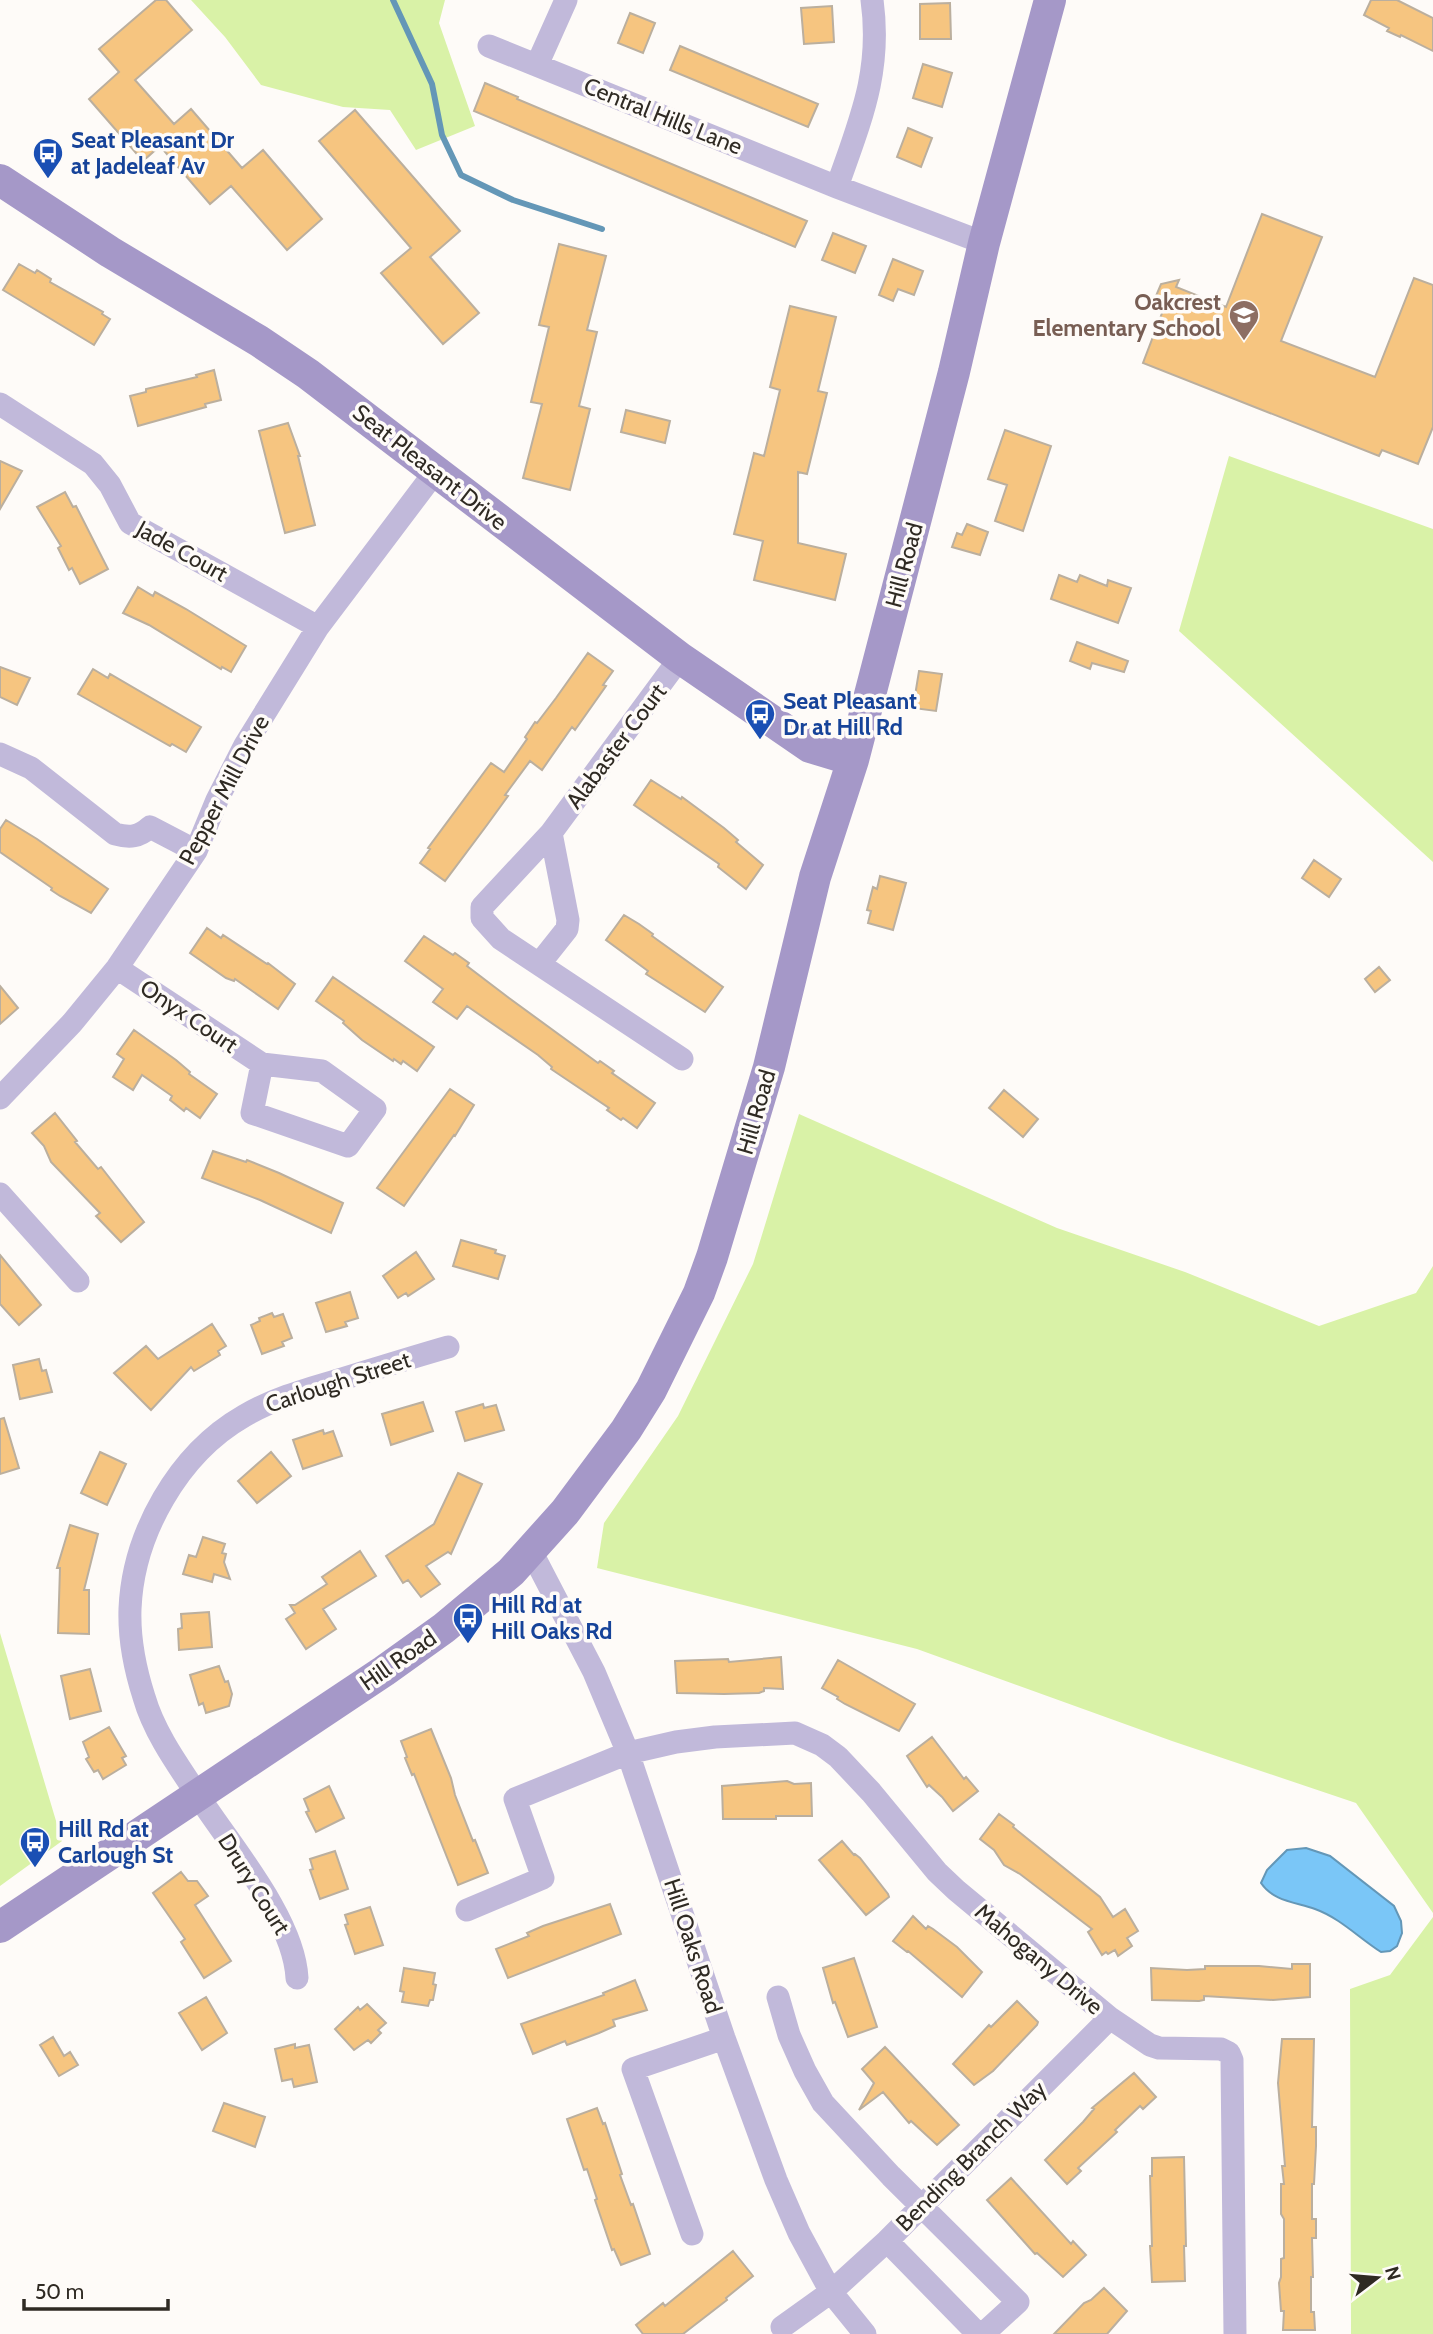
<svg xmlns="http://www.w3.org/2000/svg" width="1433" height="2334" font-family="Cabin,sans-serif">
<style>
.green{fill:#d9f2a7}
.water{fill:#7ac6f7;stroke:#6497b7;stroke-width:2}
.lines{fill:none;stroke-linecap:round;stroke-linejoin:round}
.stream{stroke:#6497b7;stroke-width:6}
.building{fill:#f6c580;stroke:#bbaf9e;stroke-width:2}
.street{stroke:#c1b9da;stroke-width:23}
.secondary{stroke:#a598c8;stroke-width:32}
.labels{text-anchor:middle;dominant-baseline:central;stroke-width:7;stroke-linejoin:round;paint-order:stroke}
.street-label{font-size:23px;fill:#2f2a23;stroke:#fefbf8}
.transit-label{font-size:23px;font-weight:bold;fill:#164399;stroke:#fefbf8;text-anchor:start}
.education-label{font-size:23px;font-weight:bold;fill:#785e54;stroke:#fefbf8;text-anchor:end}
</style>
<rect width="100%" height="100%" fill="#fefbf8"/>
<path class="green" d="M191 0H445L439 23 475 126 416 150 390 110 343 107 261 85 225 37Z
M1229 456 1433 529V862L1179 631Z
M799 1114 1057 1228 1185 1272 1319 1326 1416 1293 1433 1266V1913L1356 1803 1172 1741 917 1649 597 1568 604 1523 678 1416 753 1264Z
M0 1633 62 1841 0 1886Z
M1433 1917V2334H1351L1350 1989 1390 1975Z"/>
<path class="water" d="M1306 1848 1330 1856 1394 1906 1401 1921 1402 1933 1397 1946 1390 1951 1381 1952C1359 1938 1340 1918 1315 1909 1295 1902 1273 1901 1261 1883L1267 1870 1287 1850Z"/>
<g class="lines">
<path class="stream" d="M393 0 432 84 442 135 461 175 513 200 602 229"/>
</g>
<path class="building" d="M156 0H166L192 30 135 80 174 124 191 109 242 168 263 150 322 219 287 250 231 186 210 204 160 146 143 161 89 99 119 72 99 49Z
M1371 0H1397L1433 18V51L1401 35 1400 37 1387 31 1389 28 1364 15Z
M950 3 951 39H920V4Z
M832 6 834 42 804 44 801 8Z
M630 13 655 23 643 53 618 43Z
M680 46 818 104 808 127 670 70Z
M923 64 952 73 942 107 913 98Z
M485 83 518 97 517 99 807 221 795 247 474 111Z
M355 110 460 231 430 257 479 313 443 344 381 273 411 248 319 141Z
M908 128 932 138 921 167 897 157Z
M1262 214 1322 237 1281 341 1375 377 1414 278 1433 285V427L1418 464 1382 450 1379 456 1143 363 1167 300 1156 296 1161 284 1179 280 1176 287 1226 307Z
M833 233 866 246 855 273 822 260Z
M559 244 606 256 587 330 597 332 579 406 590 409 570 490 523 478 542 404 531 402 549 327 539 325Z
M893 259 923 271 914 295 898 289 893 301 879 295Z
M19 264 35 273 37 270 51 279 50 282 103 312 102 314 110 319 94 345 3 290Z
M790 306 836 317 818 391 827 393 807 474 798 472V543L846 554 835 600 754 580 763 541 734 534 754 453 764 456 780 390 770 387Z
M214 370 221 400 205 404 206 407 138 426 130 396 146 392V389L197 377 196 375Z
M626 410 670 421 665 443 621 432Z
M288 423 300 456H298L315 525 285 533 259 431Z
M1005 430 1051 446 1023 531 995 521 1007 485 988 479Z
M0 461 22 471 0 509Z
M65 492 73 507 76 506 108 569 80 584 72 568 69 570 58 548 61 546 37 507Z
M967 524 988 532 980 555 952 547 957 533 962 535Z
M1059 575 1077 582 1080 575 1107 586 1108 580 1131 588 1118 623 1051 599Z
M138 587 153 596 155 592 186 609 246 646 231 672 222 667 221 669 149 625 123 613Z
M1077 642 1128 661 1124 672 1092 663 1090 669 1070 661Z
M588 653 613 671 603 685 606 686 575 730 572 727 542 770 530 761 505 795 508 796 487 825 445 881 420 863 430 849 428 848 491 763 504 772 527 739 525 737 535 722 537 723 556 698Z
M0 667 30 678 17 705 0 697Z
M93 669 108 678 110 674 201 727 186 752 172 744 170 746 78 694Z
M919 671 942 674 936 711 913 708Z
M651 780 681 799 682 797 724 828 738 840 736 842 763 865 746 889 718 867 719 864 634 805Z
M6 820 37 839 108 889 91 913 60 896 51 890 52 888 0 852V829Z
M1314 860 1341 879 1329 897 1302 878Z
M880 876 906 883 893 930 868 923 871 911 867 910 873 887 877 889Z
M624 915 639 924 653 934 652 936 723 987 705 1012 646 974 648 971 606 940Z
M207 928 221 938 223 935 267 964 268 963 295 984 278 1009 235 979 234 981 226 978 190 953Z
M424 936 453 955 455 953 469 963 467 966 509 998 598 1063 600 1061 614 1071 612 1073 655 1103 637 1128 623 1118 621 1120 607 1110 609 1108 551 1069 552 1067 538 1055 467 1006 457 1019 433 1002 443 989 405 961Z
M1379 967 1390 980 1375 992 1365 979Z
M333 977 434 1047 417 1071 403 1061 401 1064 394 1059 393 1061 362 1040 343 1023 344 1021 316 1001Z
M0 986 18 1008 0 1024Z
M134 1030 176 1060 190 1072 189 1074 217 1094 200 1118 186 1108 184 1111 170 1100 172 1096 142 1075 133 1090 113 1077 124 1059 117 1054Z
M450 1089 474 1105 455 1136 454 1135 404 1206 377 1188Z
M1004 1090 1038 1119 1023 1137 989 1108Z
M55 1113 77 1141 75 1142 98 1169 101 1167 144 1222 121 1242 96 1216 100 1213 51 1162 44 1146 32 1133Z
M213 1151 246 1162 247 1160 279 1173 343 1203 331 1233 260 1200 202 1178Z
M461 1240 496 1250 495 1253 505 1256 498 1279 453 1266Z
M416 1252 434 1279 408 1296 406 1293 398 1298 383 1276Z
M0 1255 41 1305 19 1325 0 1304Z
M350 1292 358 1318 345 1322 347 1326 326 1332 316 1303Z
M272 1313 274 1317 283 1314 292 1338 282 1342 284 1346 262 1354 251 1325 260 1321 259 1318Z
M212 1324 226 1346 218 1351 220 1355 194 1371 191 1367 151 1410 114 1373 146 1346 158 1359Z
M39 1359 42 1371 46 1370 52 1392 20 1399 13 1365Z
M423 1402 433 1431 391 1445 382 1414Z
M483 1404 484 1408 496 1405 504 1430 465 1441 456 1412Z
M4 1418 19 1468 0 1474V1419Z
M323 1430 324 1434 333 1431 342 1456 303 1469 293 1440Z
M100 1452 126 1464 107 1505 81 1493Z
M271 1452 291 1476 257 1503 238 1481Z
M458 1473 482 1484 451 1554 448 1552 426 1566 440 1584 421 1597 408 1580 403 1583 386 1556 434 1524Z
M70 1525 98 1534 84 1590H89V1634L58 1633 60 1568H57Z
M203 1537 225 1544 222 1553 226 1554 224 1562 230 1579 214 1574 212 1582 183 1574 189 1555 196 1557Z
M360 1551 376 1576 323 1609 336 1629 306 1649 286 1619 295 1613 290 1605H295L327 1584 322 1577Z
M209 1612 212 1647 179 1650 178 1629 182 1628 181 1614Z
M781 1657 783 1689 764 1688V1691L759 1693 724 1694 677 1693 675 1661 728 1659 729 1662Z
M838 1660 915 1704 899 1731 845 1704 837 1699 838 1697 822 1688Z
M219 1666 225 1682 228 1681 232 1694 229 1706 206 1713 203 1703 199 1705 190 1675Z
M90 1669 101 1711 70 1719 61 1676Z
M109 1727 126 1756 122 1758 126 1765 103 1779 98 1770 94 1772 86 1759 89 1757 83 1742Z
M431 1729 451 1778 455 1795 473 1841 475 1840 488 1873 458 1885 414 1774 412 1775 405 1758 407 1757 401 1741Z
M932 1737 964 1779 966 1777 978 1791 953 1811 942 1797 929 1785 927 1787 907 1756Z
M787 1781 794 1784 811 1783 812 1816H776V1819H723L722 1786Z
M329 1786 344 1818 316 1832 306 1812 309 1811 304 1799Z
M999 1814 1014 1825 1013 1827 1100 1897 1113 1917 1125 1909 1138 1931 1127 1938 1132 1946 1118 1956 1115 1950 1108 1954 1106 1952 1102 1955 1088 1932 1092 1929 1020 1874 1004 1865 994 1850 980 1839Z
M842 1841 854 1855 855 1854 860 1858 888 1894 889 1897 866 1915 819 1860Z
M335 1851 348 1889 320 1899 310 1870 313 1869 310 1859Z
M181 1872 188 1881H197L208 1896 195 1905 231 1961 204 1978 181 1942 185 1939 153 1893Z
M610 1904 621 1934 508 1978 496 1949 529 1936 527 1933 543 1926Z
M370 1907 383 1945 355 1954 345 1925 348 1924 345 1915Z
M913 1916 926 1929 928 1926 933 1929 957 1947 982 1972 962 1997 908 1951 907 1952 893 1941Z
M854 1958 877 2027 848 2037 835 2002 833 2003 823 1968Z
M1292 1964H1310V1997L1273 2000 1204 1996V2000L1199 2001 1152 2000 1151 1968 1187 1970 1205 1969V1966H1259L1292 1969Z
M404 1968 435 1973 433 1984 436 1985 433 2000H430L428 2006 402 2002 404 1992 400 1991Z
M635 1980 647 2010 613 2020 615 2026 599 2033 567 2045 565 2041 533 2054 521 2024 604 1995 603 1993Z
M206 1997 227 2033 202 2050 179 2013Z
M1017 2001 1038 2022 1037 2025 993 2071 974 2085 953 2064 989 2025 991 2027Z
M367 2004 386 2023 378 2030 381 2033 371 2043 368 2040 354 2050 335 2029 358 2007 360 2010Z
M53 2037 64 2056 70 2052 78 2065 59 2076 40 2045Z
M1282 2039H1314L1312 2127H1316V2146L1314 2184H1312V2219H1316V2238H1312L1313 2277H1311V2312H1314L1315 2330H1283L1284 2311H1281L1279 2283 1281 2277V2259L1284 2258V2219L1281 2214V2184H1284L1282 2166H1285L1278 2083Z
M295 2044V2048L309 2045 317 2082 294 2087 292 2079 282 2081 275 2049Z
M885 2047 959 2125 937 2145 911 2121 909 2123 883 2092 859 2110 874 2083 862 2069Z
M1134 2073 1156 2097 1143 2109 1140 2106 1115 2130 1117 2132 1078 2168 1081 2171 1067 2184 1045 2160 1083 2122 1094 2109 1092 2108Z
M224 2103 265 2117 255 2147 213 2131Z
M597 2108 603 2124 605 2123 622 2174 620 2175 631 2205 633 2204 650 2254 621 2265 614 2249 612 2250 595 2200 597 2199 587 2169 584 2170 567 2119Z
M1184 2157 1186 2246H1184L1185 2281 1152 2282 1150 2246H1152L1150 2176H1152V2158Z
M1011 2178 1071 2244 1073 2241 1086 2255 1063 2277 1037 2253 1035 2254 987 2200Z
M733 2251 753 2276 726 2298 727 2300 683 2334H643L636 2325 663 2303 665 2306Z
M1104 2288 1127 2311 1107 2334H1054L1084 2303 1091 2300Z"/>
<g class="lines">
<path class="street" d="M489 46 837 187 984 243
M537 65 566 0
M837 187C860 121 882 72 872 0
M0 404 93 464 110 485 130 523 318 627
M0 754 31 768 115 834C130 838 139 837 150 827L196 851
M551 833 482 907V918L501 939 682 1059
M540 963 567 929 568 920 551 833 680 658
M117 968 262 1064 322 1071 375 1109 348 1146 252 1113 262 1064
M0 1098 72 1023 117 968 196 851 217 800 245 745 297 661 318 627 435 472
M0 1194 78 1281
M531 1551 594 1672 628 1753 724 2038 776 2180 799 2233 831 2292 865 2334
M467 1910 543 1878 515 1799 628 1753 676 1742 715 1737 795 1733 822 1745 838 1757 871 1792 937 1872 956 1890 1110 2018 1150 2045 1159 2048 1221 2049 1229 2053 1232 2060 1235 2334
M297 1978C294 1918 229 1844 197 1794 177 1764 154 1732 144 1697 135 1669 129 1639 130 1609 133 1534 178 1454 244 1416 274 1398 308 1389 342 1379 378 1368 413 1357 448 1347
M778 1997 789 2035 805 2071 823 2103 891 2176 1018 2302 983 2334
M692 2234 633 2069 724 2038
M887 2241 978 2334
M782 2327 831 2292 887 2241 1110 2018"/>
<path class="secondary" d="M0 180 110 252 259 341 308 374 680 658 810 747 853 760
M0 1927 384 1671 444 1628 511 1572 565 1512 626 1430 651 1390 699 1293 712 1257 769 1067 815 877 853 760 954 372 984 243 1050 0"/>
</g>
<defs>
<g id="bus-pin" transform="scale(1.575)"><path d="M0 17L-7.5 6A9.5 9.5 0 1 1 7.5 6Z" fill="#1a4fb4" stroke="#fefbf8"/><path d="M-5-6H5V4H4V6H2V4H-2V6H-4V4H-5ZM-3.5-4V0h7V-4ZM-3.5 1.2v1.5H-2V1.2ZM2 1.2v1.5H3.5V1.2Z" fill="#fff"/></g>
<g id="school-pin" transform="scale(1.575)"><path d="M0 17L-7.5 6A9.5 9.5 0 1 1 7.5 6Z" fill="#8d6e63" stroke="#fefbf8"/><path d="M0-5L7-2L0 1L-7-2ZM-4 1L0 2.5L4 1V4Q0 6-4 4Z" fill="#fff"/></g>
</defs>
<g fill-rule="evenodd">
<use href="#bus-pin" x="48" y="153"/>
<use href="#school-pin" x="1244" y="315"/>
<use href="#bus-pin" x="760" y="714"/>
<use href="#bus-pin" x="468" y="1618"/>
<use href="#bus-pin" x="35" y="1842"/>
</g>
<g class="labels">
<g class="street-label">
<text transform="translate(663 116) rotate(22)">Central Hills Lane</text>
<text transform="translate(430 467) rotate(38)">Seat Pleasant Drive</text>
<text transform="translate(182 551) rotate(29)">Jade Court</text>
<text transform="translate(904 565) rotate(-75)">Hill Road</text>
<text transform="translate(616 746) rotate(-53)">Alabaster Court</text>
<text transform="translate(224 790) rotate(-62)">Pepper Mill Drive</text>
<text transform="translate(189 1016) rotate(34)">Onyx Court</text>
<text transform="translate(756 1112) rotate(-74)">Hill Road</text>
<text transform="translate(338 1382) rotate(-18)">Carlough Street</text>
<text transform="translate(398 1660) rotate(-35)">Hill Road</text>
<text transform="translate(254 1884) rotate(58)">Drury Court</text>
<text transform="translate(693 1946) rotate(72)">Hill Oaks Road</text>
<text transform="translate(1039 1959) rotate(40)">Mahogany Drive</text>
<text transform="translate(971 2156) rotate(-45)">Bending Branch Way</text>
</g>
<g class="transit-label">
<text x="71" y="140">Seat Pleasant Dr<tspan x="71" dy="26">at Jadeleaf Av</tspan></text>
<text x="783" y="701">Seat Pleasant<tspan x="783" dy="26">Dr at Hill Rd</tspan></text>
<text x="491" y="1605">Hill Rd at<tspan x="491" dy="26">Hill Oaks Rd</tspan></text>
<text x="58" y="1829">Hill Rd at<tspan x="58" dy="26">Carlough St</tspan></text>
</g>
<g class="education-label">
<text x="1221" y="302">Oakcrest<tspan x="1221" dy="26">Elementary School</tspan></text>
</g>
</g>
<g transform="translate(1377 2278) rotate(74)" stroke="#fefbf8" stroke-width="5" paint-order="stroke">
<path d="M0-5L12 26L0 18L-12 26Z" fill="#2f2a23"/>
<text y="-10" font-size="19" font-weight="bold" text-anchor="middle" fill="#2f2a23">N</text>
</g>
<path d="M24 2299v10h144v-10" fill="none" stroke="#2f2a23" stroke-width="3.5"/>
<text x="35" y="2299" font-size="21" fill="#2f2a23" stroke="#fefbf8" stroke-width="5" paint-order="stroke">50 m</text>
</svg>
